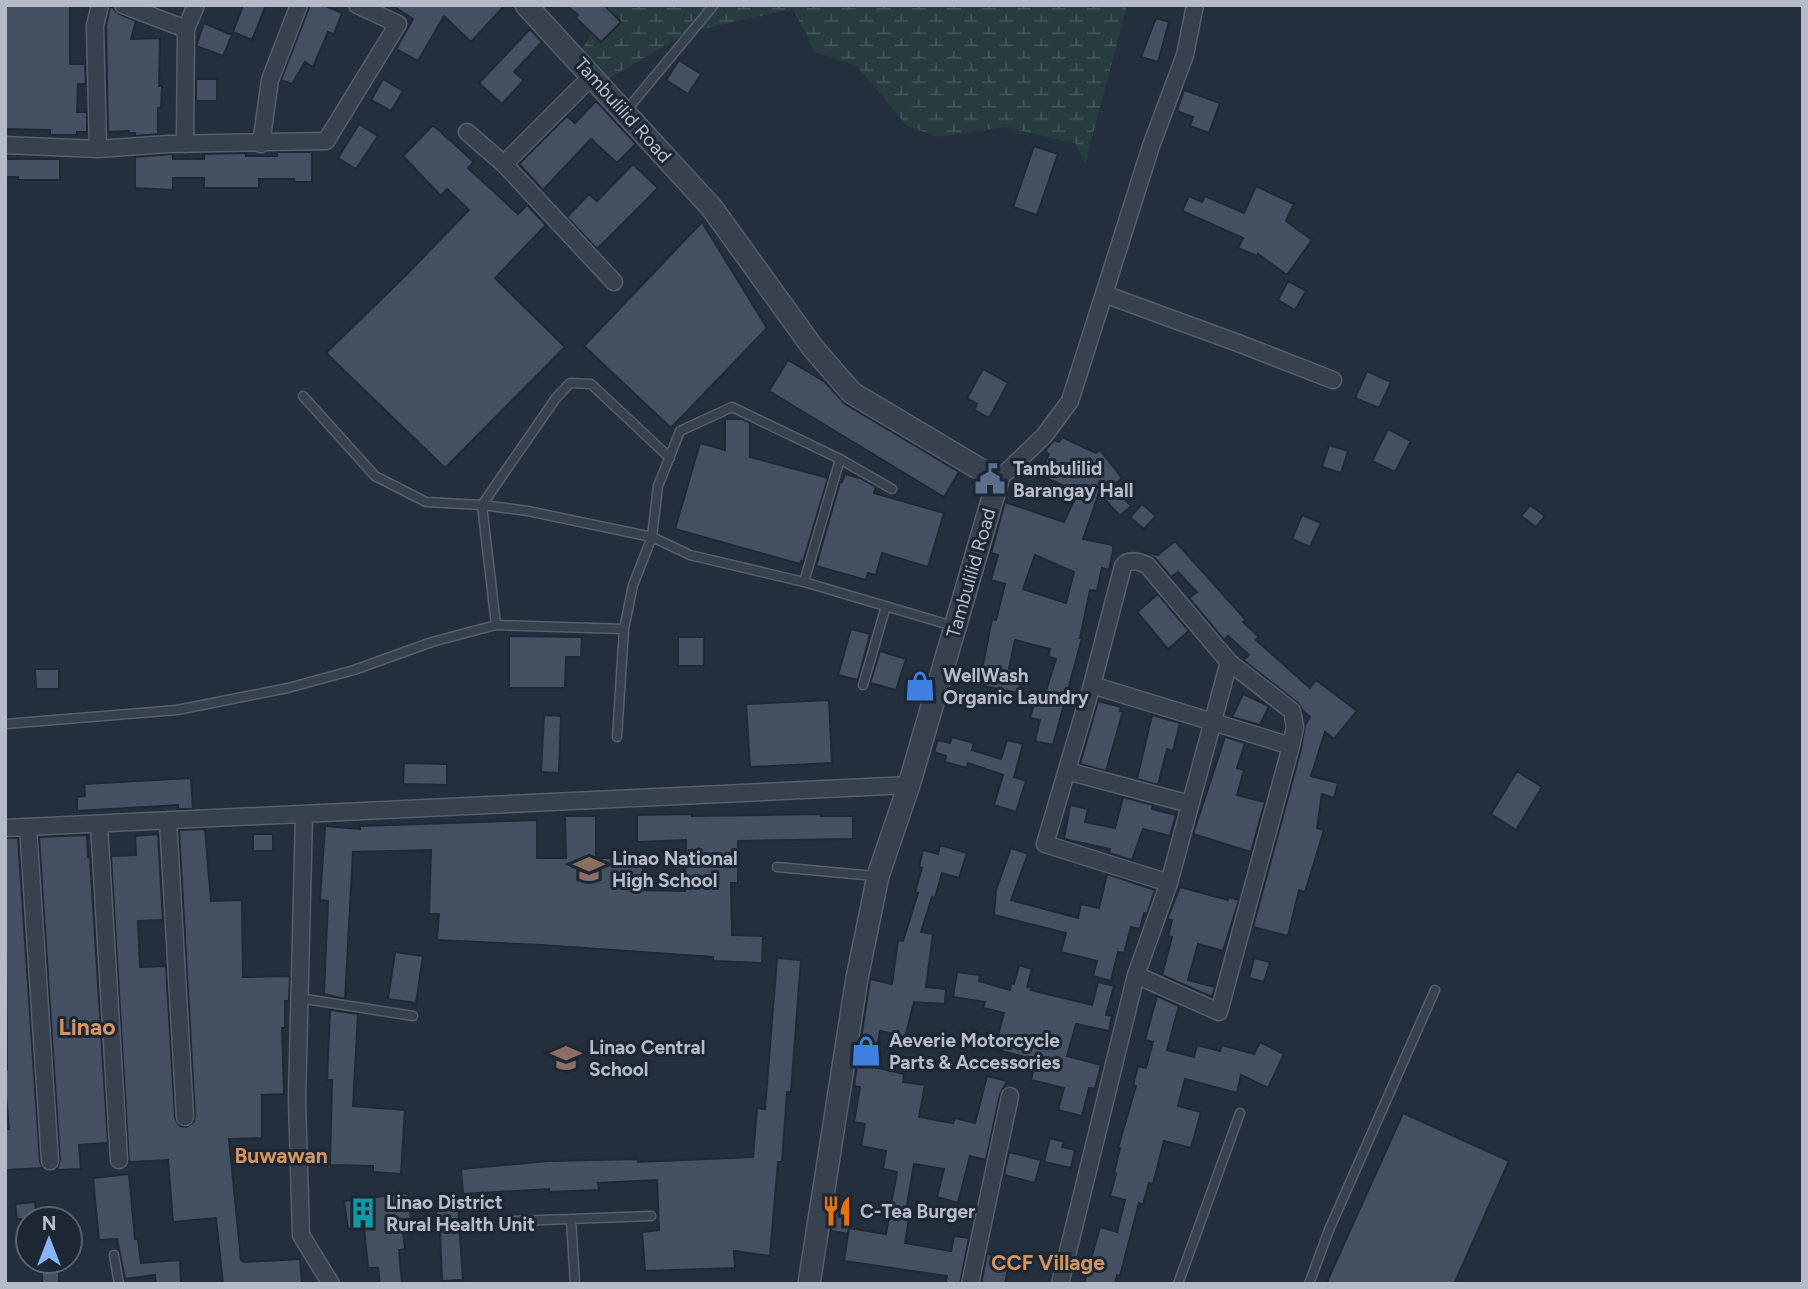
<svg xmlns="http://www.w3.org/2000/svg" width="1808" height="1289" font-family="Figtree,sans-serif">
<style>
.wetland{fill:url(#wetland-marsh)}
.building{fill:#455162;stroke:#1f2835;stroke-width:2;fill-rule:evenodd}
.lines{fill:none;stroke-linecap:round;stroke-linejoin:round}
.service-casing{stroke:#565f6c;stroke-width:11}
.minor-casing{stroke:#565f6c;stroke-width:19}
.tertiary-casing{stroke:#565f6c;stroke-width:24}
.service{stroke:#38414e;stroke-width:8}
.minor{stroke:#38414e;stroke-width:16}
.tertiary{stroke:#38414e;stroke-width:21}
.labels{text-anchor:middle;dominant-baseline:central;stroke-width:6;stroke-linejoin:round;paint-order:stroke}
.street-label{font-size:19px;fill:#b4bcc9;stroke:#1d2633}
.poi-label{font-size:19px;font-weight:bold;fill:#b4bcc9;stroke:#1d2633;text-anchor:start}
.neighbourhood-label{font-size:21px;font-weight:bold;fill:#d59563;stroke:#1d2633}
.quarter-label{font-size:23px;font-weight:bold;fill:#d59563;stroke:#1d2633}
</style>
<defs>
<pattern id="wetland-marsh" width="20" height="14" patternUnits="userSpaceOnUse" patternTransform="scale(1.75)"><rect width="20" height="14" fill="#263c3f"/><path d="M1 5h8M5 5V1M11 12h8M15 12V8" fill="none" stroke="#435659"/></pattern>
</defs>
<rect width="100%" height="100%" fill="#242f3e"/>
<path class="wetland" d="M605 5H1127L1085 164 1075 143 1004 127 939 137 907 126 857 66 815 52 793 9 689 32 604 81 580 55Z"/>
<path class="building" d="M5 5H70V64H85L86 84H78L77 112H87V132H77V135H50V130L5 129Z
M110 5 119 14 136 21 131 39 160 38 159 86H162L161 108H158V134L135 136V133H129V131L108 132 106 27Z
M243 5H266L252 40 233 32Z
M310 5H323L342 13 334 34 328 32 313 67 305 62 292 84 281 80Z
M392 5H505L471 42 444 16 418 61 396 49 413 19Z
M566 5H604L621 22 601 42 576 18 578 15Z
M1156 18 1169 22 1158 62 1141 57Z
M204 23 232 35 223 56 196 46Z
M530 29 542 42 514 72 524 80 502 104 479 83Z
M679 60 701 74 688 94 666 80Z
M196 79H217V101H196Z
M383 79 403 91 391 111 371 100Z
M1184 90 1220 103 1209 133 1190 126 1193 117 1177 111Z
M596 101 636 144 617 163 591 139 543 190 519 164 567 116 575 123Z
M359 124 378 136 356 169 338 158Z
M433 125 474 162 468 168 518 214 527 205 546 225 495 278 565 347 445 468 326 353 406 275 469 210 447 189 441 196 403 156Z
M1034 146 1058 154 1037 215 1013 207Z
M277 152H312V182H294V179H259V188H204V178H173V190L135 188V157L173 154V159H204V154L246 153V156H277Z
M5 159H60V180H18V177H5Z
M633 164 658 188 597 249 567 217 589 194 597 201Z
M1256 186 1294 204 1286 221 1312 240 1287 275 1258 254 1257 256 1238 248 1243 238 1182 211 1189 196 1202 202 1205 196 1244 213Z
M702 222 767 328 671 428 584 346Z
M1288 281 1306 291 1295 310 1278 300Z
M788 360 825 382 845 404 959 472 944 497 769 391Z
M983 369 1008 383 989 418 974 410 977 404 967 398Z
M1367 371 1391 382 1379 408 1355 398Z
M725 419H742L750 423V457L828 478 803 562 801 561 800 564 675 529 700 443 725 450Z
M1388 429 1411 441 1395 472 1372 461Z
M1062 437 1096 453 1100 450 1122 478 1113 486 1131 506 1120 516 1099 493 1083 539 1113 545V551L1109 570 1102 568 1097 591 1090 590 1080 638H1082L1053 745 1035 741 1040 720 1030 718 1038 691 1045 694 1056 659 1048 656 1050 649 1015 640 1009 669 1023 671 1018 693 979 685 992 619 996 620 1005 584 991 580 998 555 991 553 1005 502 1064 522 1078 492 1039 475 1049 454 1045 452 1047 448 1054 440 1059 442ZM1035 555 1074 572 1066 603 1023 589Z
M1329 445 1348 451 1341 473 1322 467Z
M845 474 860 478 876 487 874 493 944 513 928 567 882 553 876 575 868 573 866 580 816 566 840 482H842Z
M1142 504 1156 516 1144 529 1130 517Z
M1530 505 1545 516 1536 527 1521 516Z
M1302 515 1321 523 1310 547 1292 539Z
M1175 541 1246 620 1243 622 1259 637 1256 640 1310 688 1316 680 1357 711 1334 739 1325 732 1311 776 1338 783 1334 798 1322 794 1317 828 1324 830 1305 892 1299 890 1288 936 1253 927 1301 749 1305 725 1310 717 1303 711 1298 703 1243 660 1249 655 1228 636 1224 640 1189 598 1197 592 1178 572 1171 577 1155 558 1141 552 1158 555Z
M1158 594 1189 631 1168 649 1137 612Z
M851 629 870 634 858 680 838 675Z
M509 636 582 637 581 657H566L565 688H509Z
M678 637H704V666H678Z
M880 651 906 659 896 690 870 683Z
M35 669H59V689H36Z
M1243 694 1269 706 1260 725 1232 717Z
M829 700 832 763 750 767 746 704Z
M1098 701 1121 707 1120 711H1123L1106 771 1080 764Z
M544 715 561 716 559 773 541 772Z
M1152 715 1180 723 1173 751 1167 749 1158 785 1137 779Z
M952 737 974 743 972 750 1001 759 1007 740 1023 744 1014 777 1026 781 1016 812 994 805 1003 775 968 763 967 768 945 762 946 756 934 752 938 740 950 743Z
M1225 737 1245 743 1237 768 1244 770 1237 795 1265 802 1251 852 1193 834Z
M404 763 447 764V785L403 784Z
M1517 771 1542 787 1516 830 1491 814Z
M191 778 193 809H178V805L77 811V797L85 796 84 784Z
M1123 797 1153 805 1152 809 1176 815 1170 836 1143 829 1132 860 1109 853 1110 849 1064 839 1070 805 1088 809 1085 822 1115 828Z
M692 814V816L821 814V816H853V839L738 841V883H731L732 935 763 936 762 963 713 961V957L541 945 437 940 439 914H429L431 850 353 852 345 999 324 994 328 901 320 900 325 826 360 829V826L537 820V858H566L565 816H596V858H643V890L685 891 686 840 637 842V815Z
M205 829 211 901 242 900 243 977 290 976 289 1001H285V1028H282L284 1094 262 1095V1138L229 1139 241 1260 244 1262 300 1259 302 1284H223L216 1218 173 1222 168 1160 129 1162 111 856 136 855 135 836 158 834 163 920 138 921 140 967 166 966 175 1118 180 1126 186 1127 194 1122 195 1116 179 830Z
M253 834H273V851H253Z
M87 835 88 857H90L108 1143 79 1145 81 1169 57 1170 60 1160 39 837Z
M5 838H18L40 1162 43 1168 5 1170V1129H9L5 1085V1070H7Z
M940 845 967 853 959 878 942 873 935 898 932 897 921 932 933 934 926 987 946 989 945 1004 914 1002 905 1037 880 1031 874 1067 904 1074 903 1082 925 1085 919 1117 953 1123 955 1118 975 1123 987 1076 1007 1081 1000 1094 986 1160 970 1156 958 1203 937 1197 944 1169 914 1164 906 1211 910 1212 905 1243 951 1251 954 1236 969 1238 960 1284H945L947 1276 844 1261 849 1228 886 1234 897 1172 883 1169 886 1151 861 1146 865 1124 854 1122 860 1087 854 1086 870 979 892 984 898 940 903 941 918 893 915 892 922 868 919 867 923 850 938 854Z
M1011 848 1028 854 1011 900 1078 918 1081 904 1099 908 1107 874 1155 890 1147 914 1144 913 1140 929 1131 927 1124 953 1118 952 1111 981 1093 976 1097 961 1061 952 1066 933 994 915 996 890Z
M1180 887 1228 900 1229 897 1239 900 1223 951 1198 944 1188 980 1215 987 1212 997 1162 975 1172 937 1168 936 1172 920 1167 919Z
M395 952 423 956 416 1003 388 999Z
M777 958 801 960 791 1092H787L782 1162H778L770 1256 734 1251 735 1268 645 1271 642 1232 659 1230 657 1180 598 1183 599 1190 549 1192V1189L463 1194 461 1169 548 1161 638 1159V1162L753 1157 757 1108 765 1109Z
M1254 958 1270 962 1264 982 1249 978Z
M1019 965 1032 969 1027 987 1032 988 1031 990 1092 1005 1098 982 1114 986 1106 1015 1112 1016 1109 1031 1076 1024 1067 1056 1101 1065 1095 1089 1089 1088 1082 1116 1058 1110 1064 1088 1031 1080 1036 1060 994 1049 1004 1013 983 1008 985 1002 953 997 957 972 980 975 979 981 1010 990 1011 983 1014 984Z
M1157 996 1179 1006 1167 1050 1194 1057 1197 1045 1220 1051 1222 1045 1254 1054 1260 1042 1284 1054 1268 1088 1241 1075 1237 1093 1185 1079 1178 1106 1201 1112 1191 1148 1164 1141 1153 1184 1149 1183 1143 1205 1139 1203 1120 1276 1117 1275 1115 1284H1084L1100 1227 1117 1232 1125 1200 1110 1196 1116 1174 1114 1173 1120 1148H1118L1136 1086 1133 1085 1138 1066 1146 1068 1153 1042 1145 1040Z
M330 1010 358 1014 353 1106 405 1110 401 1174 373 1172V1166L330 1165 332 1080H327Z
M1403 1113 1509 1161 1454 1284H1326Z
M1050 1138 1064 1142 1062 1147 1075 1150 1071 1168 1044 1162Z
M1009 1152 1041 1160 1035 1183 1004 1175Z
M129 1174 135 1239H138L141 1263 180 1260 181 1284H156L155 1275 125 1279 117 1239 99 1240 93 1178Z
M408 1193 411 1221 402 1222 405 1249 399 1250 402 1284H380L378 1268H368L364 1227 348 1229 344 1201Z
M35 1202 37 1219H17L15 1204Z
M458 1204 463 1280 442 1281 440 1233 435 1207Z
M834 1208 852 1211 848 1234 831 1231Z
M987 1254 1010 1258 1005 1284H981Z
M42 1270H59V1284H42Z"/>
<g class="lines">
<g class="service-casing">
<path id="service" d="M625 112 713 6
M303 396 375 476 426 502 482 505 528 511 652 537 633 585 624 629 617 737
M892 489 840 459 732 407 680 431 658 486 652 537 690 555 804 582 953 626
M804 582 840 459
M496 625 482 505 556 398 570 383 591 384 670 458
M863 685 886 606
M5 724 177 710 288 688 354 670 432 642 496 625 624 629
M777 867 875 876
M299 998 413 1016
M513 1221 571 1219
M114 1255 119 1284
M575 1284 571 1219 651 1216
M1178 1284 1240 1113
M1309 1284 1329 1230 1435 990"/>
</g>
<g class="minor-casing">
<path id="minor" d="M123 5 186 29
M467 132 504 164 614 282
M185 144 186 29 196 5
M261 144 270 80 299 5
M5 145 98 149 168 144 326 141 398 24 357 5
M98 149 95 26 100 5
M504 164 592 76
M1104 294 1238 343 1333 380
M998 480 1044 436 1070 401 1151 146 1185 55 1195 5
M1092 685 1291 746
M1067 771 1190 804
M304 814 297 1100 301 1235 331 1284
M168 820 185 1117
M99 824 119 1160
M28 827 50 1161
M5 828 909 785
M1136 975 1219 1012 1291 746 1295 727 1292 711 1229 662 1147 565C1140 562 1129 558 1123 566L1092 685 1045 844 1169 883
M970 1284 1010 1096
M1060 1284 1136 975 1169 883 1229 662"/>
</g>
<g class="tertiary-casing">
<path id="tertiary" d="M526 5 712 208 813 348 852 393 998 480 909 785 878 876 857 978 809 1284"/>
</g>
<use href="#service" class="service"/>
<use href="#minor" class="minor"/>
<use href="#tertiary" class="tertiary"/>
</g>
<defs>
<g id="civic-bare" transform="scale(2.415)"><path d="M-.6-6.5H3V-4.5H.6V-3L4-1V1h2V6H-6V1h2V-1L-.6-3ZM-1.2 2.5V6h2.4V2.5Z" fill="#5c6f8a" stroke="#1d2633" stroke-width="2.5" paint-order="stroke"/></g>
<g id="shop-bare" transform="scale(2.415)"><path d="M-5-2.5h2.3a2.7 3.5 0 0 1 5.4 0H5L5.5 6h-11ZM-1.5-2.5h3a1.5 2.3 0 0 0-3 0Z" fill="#3f7fe0" stroke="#1d2633" stroke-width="2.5" paint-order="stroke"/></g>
<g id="school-bare" transform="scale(2.415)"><path d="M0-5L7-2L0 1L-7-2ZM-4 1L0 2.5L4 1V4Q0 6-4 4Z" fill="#8d6e63" stroke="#1d2633" stroke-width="2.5" paint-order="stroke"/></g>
<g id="restaurant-bare" transform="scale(2.415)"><path d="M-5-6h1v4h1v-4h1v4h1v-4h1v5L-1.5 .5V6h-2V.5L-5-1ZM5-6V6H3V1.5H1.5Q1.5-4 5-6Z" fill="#e8710a" stroke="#1d2633" stroke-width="2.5" paint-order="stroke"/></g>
<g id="building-bare" transform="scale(2.415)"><path d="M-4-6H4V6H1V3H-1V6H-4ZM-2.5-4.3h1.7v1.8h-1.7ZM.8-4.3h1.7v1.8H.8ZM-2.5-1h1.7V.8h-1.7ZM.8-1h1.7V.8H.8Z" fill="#0f9aa8" stroke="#1d2633" stroke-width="2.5" paint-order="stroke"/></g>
</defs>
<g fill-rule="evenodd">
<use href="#civic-bare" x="990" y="479"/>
<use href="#shop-bare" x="920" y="686"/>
<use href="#school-bare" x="589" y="869"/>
<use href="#shop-bare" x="866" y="1051"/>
<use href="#school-bare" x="566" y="1058"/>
<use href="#restaurant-bare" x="837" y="1211"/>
<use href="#building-bare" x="363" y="1213"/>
</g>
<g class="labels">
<g class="street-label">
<text transform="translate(623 110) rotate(48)">Tambulilid Road</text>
<text transform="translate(971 573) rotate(-74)">Tambulilid Road</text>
</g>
<g class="poi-label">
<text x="1013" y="468">Tambulilid<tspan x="1013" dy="22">Barangay Hall</tspan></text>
<text x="943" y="675">WellWash<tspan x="943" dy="22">Organic Laundry</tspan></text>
<text x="612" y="858">Linao National<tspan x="612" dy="22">High School</tspan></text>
<text x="889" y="1040">Aeverie Motorcycle<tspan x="889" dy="22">Parts &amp; Accessories</tspan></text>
<text x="589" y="1047">Linao Central<tspan x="589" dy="22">School</tspan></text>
<text x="386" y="1202">Linao District<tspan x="386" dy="22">Rural Health Unit</tspan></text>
<text x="860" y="1211">C-Tea Burger</text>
</g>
<g class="neighbourhood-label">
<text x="281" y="1155">Buwawan</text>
<text x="1048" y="1262">CCF Village</text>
</g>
<g class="quarter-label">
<text x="87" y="1027">Linao</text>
</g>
</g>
<rect width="1808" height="1289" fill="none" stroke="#b4bcc9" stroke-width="14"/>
<g transform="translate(49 1240)"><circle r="33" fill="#1d2633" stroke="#59626f" stroke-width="2"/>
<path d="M0-5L12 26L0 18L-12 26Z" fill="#8ab4f8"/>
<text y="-10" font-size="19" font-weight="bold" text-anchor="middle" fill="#b4bcc9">N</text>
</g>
</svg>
